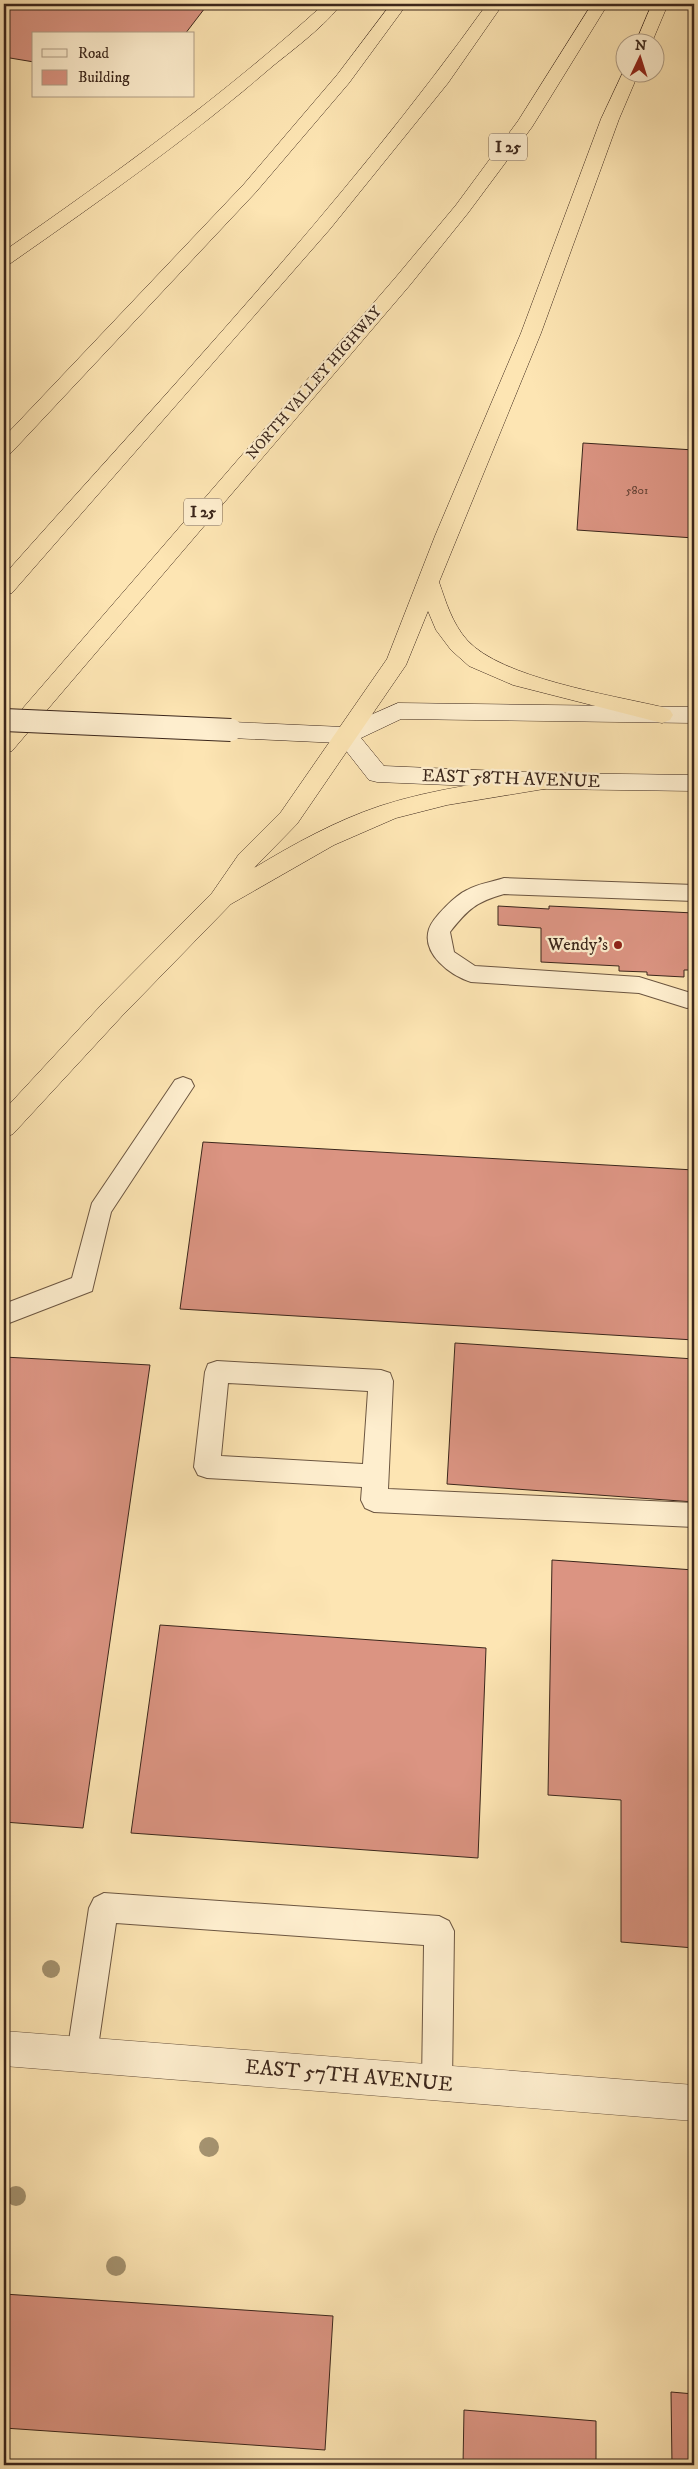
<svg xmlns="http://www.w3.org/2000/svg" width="698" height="2469" font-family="'IM FELL DW Pica',serif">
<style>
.building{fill:#db9482;stroke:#3b261b}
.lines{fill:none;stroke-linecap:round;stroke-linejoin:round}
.service-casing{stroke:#6c5641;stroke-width:2}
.minor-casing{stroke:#6c5641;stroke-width:1}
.secondary-casing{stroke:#3b261b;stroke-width:1}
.motorway-casing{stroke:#3b261b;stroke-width:1}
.service{fill:#feeece;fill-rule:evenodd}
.minor{fill:#feeece;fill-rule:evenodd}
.secondary{fill:#feeece;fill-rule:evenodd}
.motorway{fill:#fde5b3;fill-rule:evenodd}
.secondary-bridge-casing{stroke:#3b261b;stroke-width:24;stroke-linecap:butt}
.secondary-bridge{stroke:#feeece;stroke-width:22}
.tree{fill:#a4926f}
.poi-dot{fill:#8f2418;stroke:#feeece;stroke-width:2}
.labels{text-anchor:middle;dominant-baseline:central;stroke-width:4.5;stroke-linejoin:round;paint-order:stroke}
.far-number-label{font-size:12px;fill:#634235}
.far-street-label{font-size:15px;fill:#3b261b;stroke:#feeece}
.shield{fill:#feeece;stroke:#766251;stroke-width:1}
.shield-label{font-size:16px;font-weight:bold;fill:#3b261b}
.street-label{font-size:18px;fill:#3b261b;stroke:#feeece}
.poi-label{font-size:18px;fill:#3b261b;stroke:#feeece;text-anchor:end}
.near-street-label{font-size:21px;fill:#3b261b;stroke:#feeece}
</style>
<rect width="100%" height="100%" fill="#fde5b3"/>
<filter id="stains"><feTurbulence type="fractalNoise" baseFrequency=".004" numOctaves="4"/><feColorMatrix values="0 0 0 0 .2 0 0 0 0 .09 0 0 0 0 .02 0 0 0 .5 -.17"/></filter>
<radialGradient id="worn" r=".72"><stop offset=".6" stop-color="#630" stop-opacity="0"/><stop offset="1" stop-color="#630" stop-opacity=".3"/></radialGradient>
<path class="building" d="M4 4H208L185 34H34V62L4 57Z
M583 443 694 450V538L577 530Z
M498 906 549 909V906L694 913V970H684V977L647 975V972L619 971V966L541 962V928L498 925Z
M203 1142 694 1170V1340L180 1309Z
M455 1343 694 1359V1502L447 1484Z
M4 1357 150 1365 83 1828 4 1822Z
M552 1560 694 1570V1948L621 1942V1800L548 1795Z
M160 1625 486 1648 478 1858 131 1833Z
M4 2294 333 2316 325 2450 4 2428Z
M671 2392 694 2394V2465H672Z
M464 2410 596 2421V2465H463Z"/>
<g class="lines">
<g class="service-casing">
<path id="service" d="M504 878 694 885V901L504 894C476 902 468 909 450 932L454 952 475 966 639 977 694 994V1006L687 1008 639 993 471 982C451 976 421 954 429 929 433 917 456 895 467 890 477 884 492 882 504 878Z
M183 1077 191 1080 194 1086 111 1212 92 1291 4 1325V1304L72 1278 92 1203 175 1080Z
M217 1361 381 1370 390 1373 393 1381 388 1489 694 1503V1527L374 1512 365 1508 361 1500 362 1487 207 1478 198 1475 194 1467 205 1372 208 1364ZM228 1383 368 1391 363 1464 221 1456Z
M104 1893 439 1916 449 1921 454 1931 452 2083 448 2094 437 2098 426 2094 422 2083 424 1945 116 1923 97 2054 93 2065 82 2069 71 2065 67 2054 89 1908 94 1898Z"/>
</g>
<g class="minor-casing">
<path id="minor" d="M4 2031 694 2085V2121L4 2066Z"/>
</g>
<g class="secondary-casing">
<path id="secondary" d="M398 703 694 707V723L401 719 361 738 384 766 548 773 694 775V791L548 789 377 782 369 780 340 743 231 738 223 736 220 730 223 724 231 722 343 727Z"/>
</g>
<g class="motorway-casing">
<path id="motorway" d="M324 4H341C327 24 294 49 274 65 191 137 101 200 11 263L4 264V251C115 174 224 95 324 4Z
M391 4H407L349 83 256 192 11 453 4 455V437L244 184 337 75Z
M487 4H503L448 83 330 229 12 593 4 595V575C169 389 342 207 487 4Z
M592 4H608L532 127 468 213 410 285 12 751 4 753V730L396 277 456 205 518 121Z
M652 4H668L652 42H636Z
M625 68 626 72H639L619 119 541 333 439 582C446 602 452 623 467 640 501 678 611 695 662 707L670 710 673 715 670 720 662 723 513 685 469 666 451 650 436 630 428 611 406 665 297 824 254 868C294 844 335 821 380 806 435 788 492 782 548 773L556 775 560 781 556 787 447 805 396 818 334 845 231 904 122 1016 13 1134 4 1138V1110L104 1002 212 893 239 854 281 812 387 659 435 536 521 333 601 119Z"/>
</g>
<use href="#service" class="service"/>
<use href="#minor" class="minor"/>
<use href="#secondary" class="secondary"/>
<use href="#motorway" class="motorway"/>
<g class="secondary-bridge-casing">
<path id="secondary-bridge" d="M4 720 231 730"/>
</g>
<use href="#secondary-bridge" class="secondary-bridge"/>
</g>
<g class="tree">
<circle cx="51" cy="1969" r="9"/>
<circle cx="209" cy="2147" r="10"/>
<circle cx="16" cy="2196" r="10"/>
<circle cx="116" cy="2266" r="10"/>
</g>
<circle class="poi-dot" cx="618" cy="945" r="5"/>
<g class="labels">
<g class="far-number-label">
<text x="637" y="490">5801</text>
</g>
<g class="far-street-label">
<text transform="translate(314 383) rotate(-49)">NORTH VALLEY HIGHWAY</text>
</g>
<g class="shield">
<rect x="489" y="133.5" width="38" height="27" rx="4"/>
<rect x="184" y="498.5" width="38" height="27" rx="4"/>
</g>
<g class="shield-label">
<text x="508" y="147">I 25</text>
<text x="203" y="512">I 25</text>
</g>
<g class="street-label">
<text transform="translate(511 779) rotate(2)">EAST 58TH AVENUE</text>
</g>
<g class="poi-label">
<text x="608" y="945">Wendy's</text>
</g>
<g class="near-street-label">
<text transform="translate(349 2076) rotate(5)">EAST 57TH AVENUE</text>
</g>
</g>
<rect width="698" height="2469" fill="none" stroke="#fde5b3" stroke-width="20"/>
<rect x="5" y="5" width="688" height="2459" fill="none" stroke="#3b261b" stroke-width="2.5"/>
<rect x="10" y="10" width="678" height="2449" fill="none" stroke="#3b261b"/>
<rect x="32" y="32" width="162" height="65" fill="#feeece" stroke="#b09e86"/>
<rect x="42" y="49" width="25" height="8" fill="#feeece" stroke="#b09e86"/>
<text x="78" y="58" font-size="15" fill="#3b261b">Road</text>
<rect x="42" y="70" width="25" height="15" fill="#db9482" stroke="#b09e86"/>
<text x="78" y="82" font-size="15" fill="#3b261b">Building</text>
<g transform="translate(640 58) rotate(4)"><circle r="24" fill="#feeece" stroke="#b09e86"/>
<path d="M0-4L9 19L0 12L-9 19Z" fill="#8f2418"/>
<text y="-8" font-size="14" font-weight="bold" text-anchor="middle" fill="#3b261b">N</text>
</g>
<rect width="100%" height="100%" filter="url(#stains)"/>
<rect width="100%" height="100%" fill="url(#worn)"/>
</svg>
